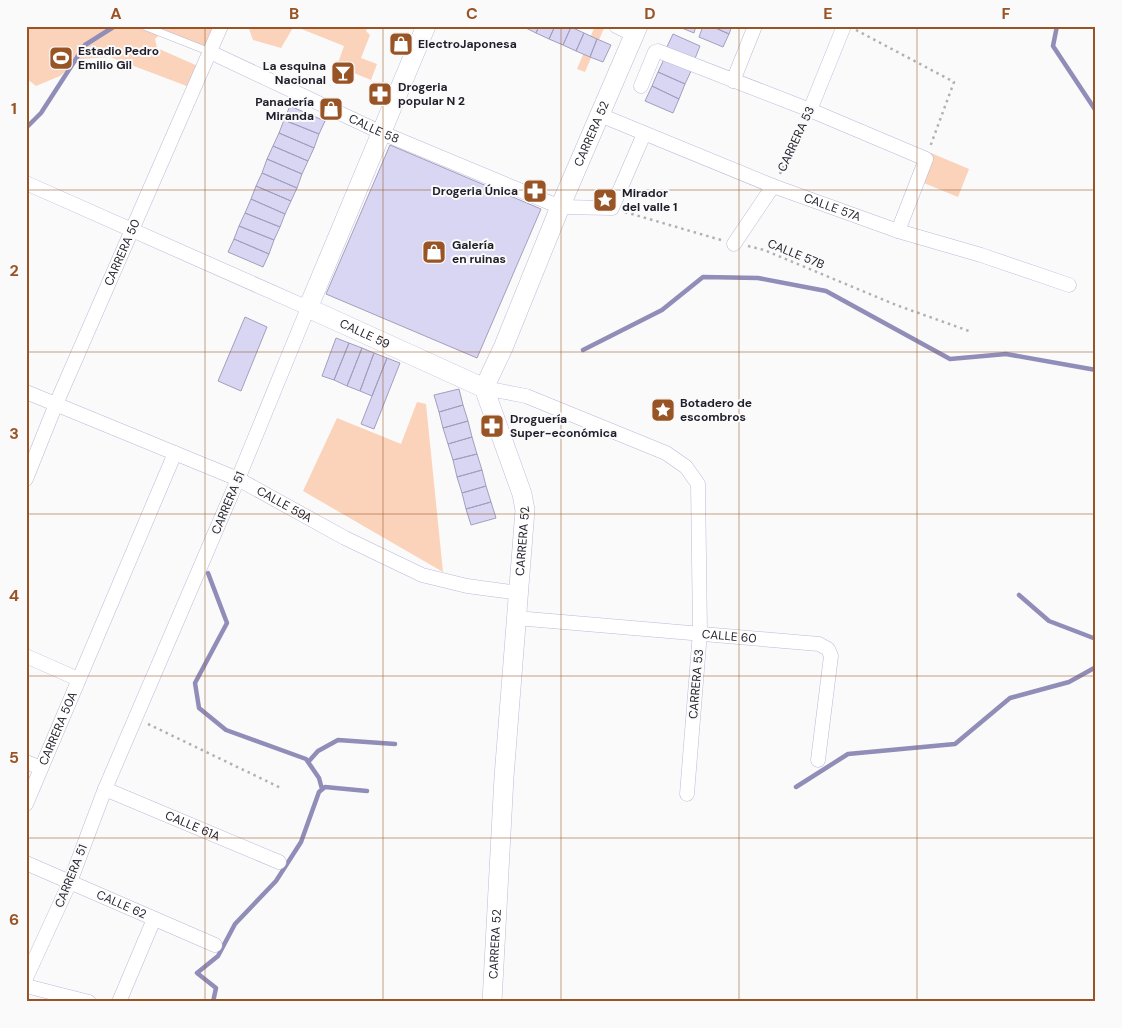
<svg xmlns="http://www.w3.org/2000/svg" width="1122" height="1028" font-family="'DM Sans',sans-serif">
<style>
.green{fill:#fbd2ba}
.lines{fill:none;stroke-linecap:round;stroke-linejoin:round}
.stream{stroke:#908db8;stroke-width:4.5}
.building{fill:#d8d6f3;stroke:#a29fbe}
.service-casing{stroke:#bcbad9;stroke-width:8}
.minor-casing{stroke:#bcbad9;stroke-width:15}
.secondary-casing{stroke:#bcbad9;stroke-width:20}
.path{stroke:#b1b1b5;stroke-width:2.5;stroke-dasharray:2.5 4;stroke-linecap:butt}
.service{stroke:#fff;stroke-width:7}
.minor{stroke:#fff;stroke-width:14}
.secondary{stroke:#fff;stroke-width:19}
.grid{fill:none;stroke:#985425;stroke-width:1;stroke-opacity:0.55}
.labels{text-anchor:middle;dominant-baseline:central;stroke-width:4;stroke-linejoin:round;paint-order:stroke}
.poi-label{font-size:12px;font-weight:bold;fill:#1f1e2a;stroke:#fafafa;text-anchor:start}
.street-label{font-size:12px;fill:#1f1e2a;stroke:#fafafa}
.neatline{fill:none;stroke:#985425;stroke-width:2}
.grid-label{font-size:16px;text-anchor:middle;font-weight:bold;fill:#985425}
</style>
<rect width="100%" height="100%" fill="#fafafa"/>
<path class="green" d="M26 26H218L207 54 160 34 155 39 157 48 200 67 192 88 110 57 81 59 60 76 36 86 26 78Z
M248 26H294L281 48 253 40Z
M294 26H368L366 31 370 35 361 58 377 64 371 80 337 66 344 46Z
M595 26H605L585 72 577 69Z
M931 153 969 169 958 197 919 181Z
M417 402 426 404 443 572 303 491 337 418 401 444Z"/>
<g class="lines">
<path class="stream" d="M1057 26 1053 46 1096 111
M26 128 41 113 85 45 115 26
M583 350 662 310 703 277 758 278 826 291 950 359 1006 354 1096 370
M208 573 227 623 195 683 199 708 226 730 306 759 319 778 322 789
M1019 595 1049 621 1096 639
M309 761 318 751 338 740 395 744
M796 787 848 754 955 744 1010 698 1069 682 1096 667
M213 1002 216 988 197 973 218 956 235 924 276 881 301 842 319 792 325 787 367 791"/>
</g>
<path class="building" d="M522 26H539L536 33Z
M539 26H555L549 39 536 33Z
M555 26 571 27 563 45 549 39Z
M677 26H696L694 33Z
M703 26H711L729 34 723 47 699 37Z
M711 26H732L729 34Z
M571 27 584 33 576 51 563 45Z
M584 33 597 39 590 57 576 51Z
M673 34 700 46 694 61 666 49Z
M597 39 611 45 603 62 590 57Z
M665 57 692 69 685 84 658 72Z
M658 72 685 84 679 99 652 86Z
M652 86 679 99 673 113 645 101Z
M290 106 325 121 319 134 284 120Z
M284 120 319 134 314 148 279 133Z
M279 133 314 148 308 161 273 146Z
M390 145 541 209 477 358 326 294Z
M273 146 308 161 302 174 267 159Z
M267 159 302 174 297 188 262 173Z
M262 173 297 188 291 201 256 186Z
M256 186 291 201 285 214 251 199Z
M251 199 285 214 280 227 245 213Z
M245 213 280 227 274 240 239 226Z
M239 226 274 240 269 254 234 239Z
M234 239 269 254 263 267 228 252Z
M245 317 267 327 241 391 218 381Z
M336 338 349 343 334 380 322 376Z
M349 343 362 348 347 386 334 380Z
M362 348 374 353 360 391 347 386Z
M374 353 387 358 372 396 360 391Z
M387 358 400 363 374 429 361 424Z
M459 389 463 405 439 412 434 395Z
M463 405 468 421 443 428 439 412Z
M468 421 472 437 448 444 443 428Z
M472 437 477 454 453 460 448 444Z
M477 454 482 470 457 477 453 460Z
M482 470 486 486 462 493 457 477Z
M486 486 491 502 466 509 462 493Z
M491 502 496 518 471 525 466 509Z"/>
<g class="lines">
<g class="service-casing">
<path id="service" d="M144 26 210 52"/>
</g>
<g class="minor-casing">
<g id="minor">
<path d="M616 26 634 35"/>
<path id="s1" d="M210 52 380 132 560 207 612 208 644 134"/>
<path d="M733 81 755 26"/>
<path d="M641 86 655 52 658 51 810 110 926 159 898 231"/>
<path d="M810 110 844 26"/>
<path id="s2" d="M600 115 773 186 898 231 981 255 1069 285"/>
<path d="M26 183 308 308 238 479 105 789 70 882 26 978"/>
<path d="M734 244 773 186"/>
<path d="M484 388 526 396 666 453 686 467 698 484 700 632 687 794"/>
<path id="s3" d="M26 392 238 479 345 538 422 575 467 586 519 593"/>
<path id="s4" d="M26 479 56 404 221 26"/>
<path id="s5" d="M516 618 819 644 828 649 831 656 818 760"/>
<path d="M26 656 78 679"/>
<path d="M26 762 41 768"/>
<path id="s6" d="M105 789 279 862"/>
<path id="s7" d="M26 804 175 453"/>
<path id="s8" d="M26 863 215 945"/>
<path d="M26 986 89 1002"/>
<path d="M119 1002 154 919"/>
</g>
</g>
<g class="secondary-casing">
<g id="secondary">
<path id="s9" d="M426 26 308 308 484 388"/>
<path id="s10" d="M492 1002 504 777 525 510 522 494 484 388 503 348 560 207 638 26"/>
</g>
</g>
<path class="path" d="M856 30 954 82 930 147
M780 174 805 123
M625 212 721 240
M748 246 764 250 896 305 969 331
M148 724 281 788"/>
<use href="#service" class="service"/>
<use href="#minor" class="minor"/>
<use href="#secondary" class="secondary"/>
</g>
<path class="grid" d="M205 26V1002M383 26V1002M561 26V1002M739 26V1002M917 26V1002M26 190H1096M26 352H1096M26 514H1096M26 676H1096M26 838H1096"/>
<defs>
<g id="shop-square" transform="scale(1.25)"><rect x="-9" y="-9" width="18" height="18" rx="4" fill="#985425" stroke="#fafafa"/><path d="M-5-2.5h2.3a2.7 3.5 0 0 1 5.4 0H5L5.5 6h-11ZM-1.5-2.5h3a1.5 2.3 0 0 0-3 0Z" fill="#fff"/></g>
<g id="stadium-square" transform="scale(1.25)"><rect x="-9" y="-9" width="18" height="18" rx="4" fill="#985425" stroke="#fafafa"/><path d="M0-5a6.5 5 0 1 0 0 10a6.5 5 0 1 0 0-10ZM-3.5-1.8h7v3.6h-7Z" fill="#fff"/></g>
<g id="bar-square" transform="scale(1.25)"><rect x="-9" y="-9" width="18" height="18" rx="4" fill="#985425" stroke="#fafafa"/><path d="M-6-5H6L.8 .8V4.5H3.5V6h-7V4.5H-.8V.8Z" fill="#fff"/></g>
<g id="pharmacy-square" transform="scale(1.25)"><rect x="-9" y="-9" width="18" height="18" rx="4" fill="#985425" stroke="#fafafa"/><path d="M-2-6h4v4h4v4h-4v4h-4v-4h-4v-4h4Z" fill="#fff"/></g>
<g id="sight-square" transform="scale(1.25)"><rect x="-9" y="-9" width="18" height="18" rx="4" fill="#985425" stroke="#fafafa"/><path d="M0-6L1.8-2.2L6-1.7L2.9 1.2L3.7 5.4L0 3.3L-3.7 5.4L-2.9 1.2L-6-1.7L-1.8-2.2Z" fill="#fff"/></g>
</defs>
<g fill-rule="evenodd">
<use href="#shop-square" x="401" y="44"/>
<use href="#stadium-square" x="61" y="58"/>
<use href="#bar-square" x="343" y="73"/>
<use href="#pharmacy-square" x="380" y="94"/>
<use href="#shop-square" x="331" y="109"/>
<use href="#pharmacy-square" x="535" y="191"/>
<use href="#sight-square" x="605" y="200"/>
<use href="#shop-square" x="434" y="252"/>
<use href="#sight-square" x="663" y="410"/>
<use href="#pharmacy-square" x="492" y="426"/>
</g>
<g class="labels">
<g class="poi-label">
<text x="418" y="44">ElectroJaponesa</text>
<text x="78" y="51">Estadio Pedro<tspan x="78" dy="14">Emilio Gil</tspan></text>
<text x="326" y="66" text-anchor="end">La esquina<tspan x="326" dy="14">Nacional</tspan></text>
<text x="398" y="87">Drogeria<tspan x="398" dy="14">popular N 2</tspan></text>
<text x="314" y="102" text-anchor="end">Panadería<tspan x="314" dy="14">Miranda</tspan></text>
<text x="518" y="191" text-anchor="end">Drogeria Única</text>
<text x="622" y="193">Mirador<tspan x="622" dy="14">del valle 1</tspan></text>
<text x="452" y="245">Galería<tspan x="452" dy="14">en ruinas</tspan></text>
<text x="680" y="403">Botadero de<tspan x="680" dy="14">escombros</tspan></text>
<text x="510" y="419">Droguería<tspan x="510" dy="14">Super-económica</tspan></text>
</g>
<g class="street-label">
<text stroke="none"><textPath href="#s1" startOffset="181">CALLE 58</textPath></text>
<text stroke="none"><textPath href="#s10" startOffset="898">CARRERA 52</textPath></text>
<text transform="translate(796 139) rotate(-65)">CARRERA 53</text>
<text stroke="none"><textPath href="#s2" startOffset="250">CALLE 57A</textPath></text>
<text stroke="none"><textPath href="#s4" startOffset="246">CARRERA 50</textPath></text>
<text transform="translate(796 254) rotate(22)">CALLE 57B</text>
<text stroke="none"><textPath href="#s9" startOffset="368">CALLE 59</textPath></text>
<text transform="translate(228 503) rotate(-67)">CARRERA 51</text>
<text stroke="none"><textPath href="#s3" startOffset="282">CALLE 59A</textPath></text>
<text stroke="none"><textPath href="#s10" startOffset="462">CARRERA 52</textPath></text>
<text stroke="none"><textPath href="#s5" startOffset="214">CALLE 60</textPath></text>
<text transform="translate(696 684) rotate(-85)">CARRERA 53</text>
<text stroke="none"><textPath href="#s7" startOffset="82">CARRERA 50A</textPath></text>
<text stroke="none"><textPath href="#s6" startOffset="95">CALLE 61A</textPath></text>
<text transform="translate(71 876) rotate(-68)">CARRERA 51</text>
<text stroke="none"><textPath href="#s8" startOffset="104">CALLE 62</textPath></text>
<text stroke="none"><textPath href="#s10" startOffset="58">CARRERA 52</textPath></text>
</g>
</g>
<rect width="1122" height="1028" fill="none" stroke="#fafafa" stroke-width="55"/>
<rect x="28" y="28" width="1066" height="972" class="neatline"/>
<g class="grid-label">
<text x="116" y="19">A</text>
<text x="294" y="19">B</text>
<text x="472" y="19">C</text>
<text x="650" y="19">D</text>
<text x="828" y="19">E</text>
<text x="1006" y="19">F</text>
<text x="14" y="114">1</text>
<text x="14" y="276">2</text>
<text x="14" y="439">3</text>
<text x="14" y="601">4</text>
<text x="14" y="763">5</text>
<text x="14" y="925">6</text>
</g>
</svg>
